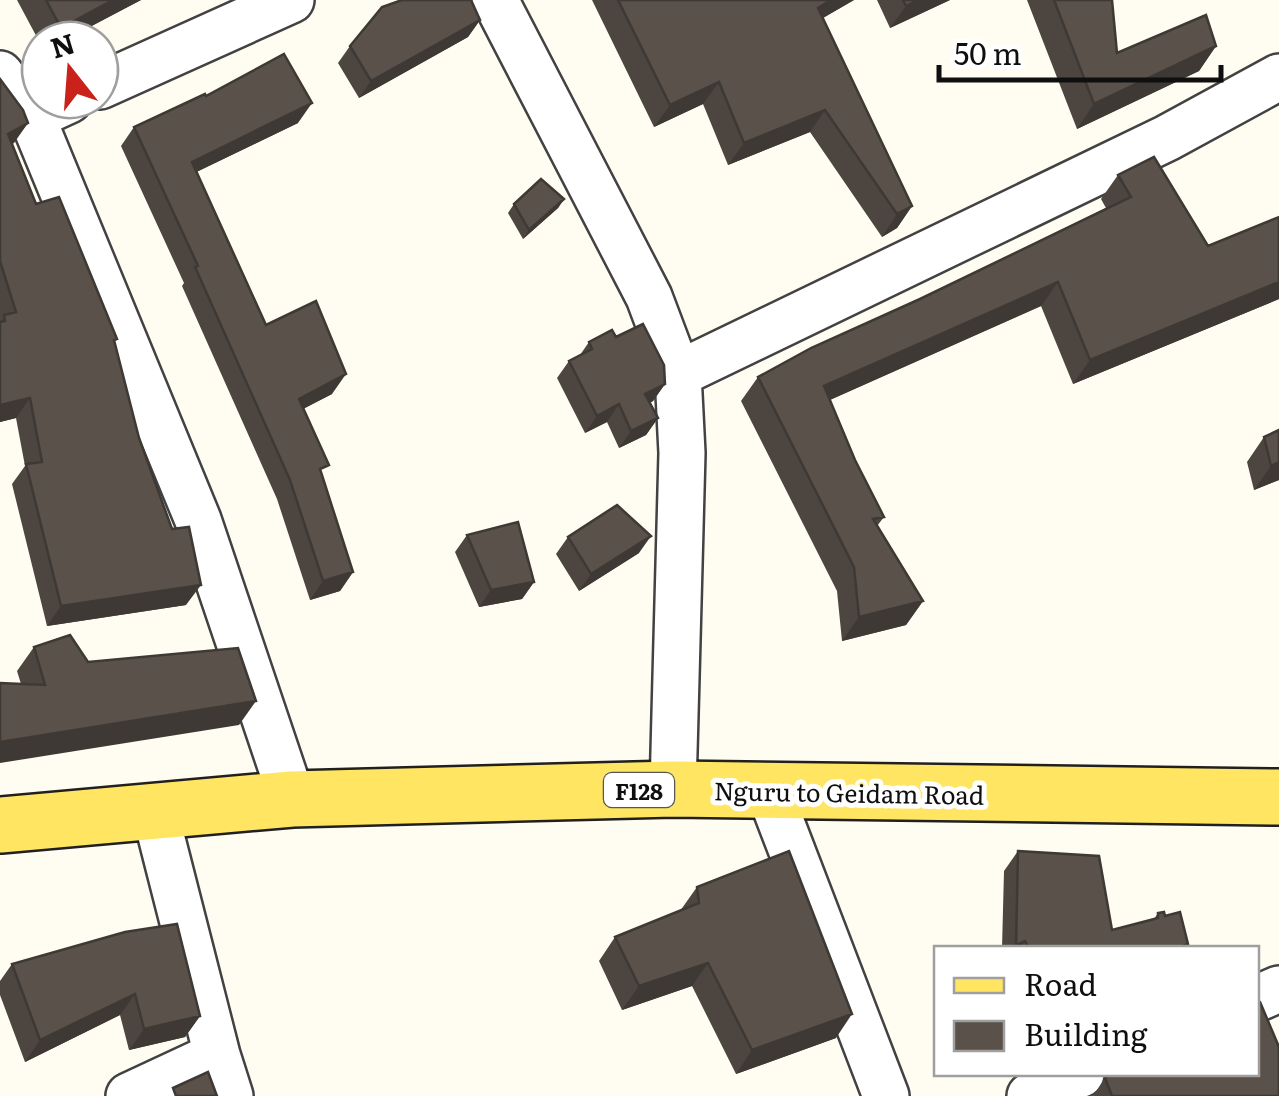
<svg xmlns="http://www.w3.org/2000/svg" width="1279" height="1096" font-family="Literata,serif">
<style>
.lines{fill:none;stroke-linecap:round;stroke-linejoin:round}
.minor-casing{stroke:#424242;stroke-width:50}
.major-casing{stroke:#202020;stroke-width:60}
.minor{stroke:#fff;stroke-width:45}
.major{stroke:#ffe561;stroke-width:55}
.wall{fill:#4d4640}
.shaded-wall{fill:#3e3934}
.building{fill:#59514a;stroke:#3e3934;stroke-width:2.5}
.labels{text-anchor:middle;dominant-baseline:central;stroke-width:10;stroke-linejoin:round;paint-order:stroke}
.shield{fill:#fff;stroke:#575757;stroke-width:2.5}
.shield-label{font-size:22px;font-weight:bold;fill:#0f0f0f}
.street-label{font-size:25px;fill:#0f0f0f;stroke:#fff}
</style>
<rect width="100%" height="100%" fill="#fffdf1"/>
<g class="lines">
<g class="minor-casing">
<path id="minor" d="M495 0 649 297 678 374 682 453 673 789
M0 74 32 117 198 520 292 799
M100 86 291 0
M32 117 69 100
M678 374 1167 138 1279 77
M769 791 886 1096
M155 812 217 1055 230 1096
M1256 999 1279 989
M129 1096 217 1055
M1030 1096 1081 1074"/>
</g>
<g class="major-casing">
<path id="major" d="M0 825 292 799 673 789 1279 797"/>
</g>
<use href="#minor" class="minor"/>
<use href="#major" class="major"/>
</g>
<path class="wall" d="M17 0H141L65 40H40V43Z
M592 0H854L823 18 912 206 897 228 882 237 810 132 728 165 703 104 654 127Z
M877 0H950L890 28Z
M1027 0H1112L1117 53 1216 46 1199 71 1077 129Z
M480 20 468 37 359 98 338 63 350 46Z
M0 79 28 123 12 144 36 204 115 342 139 438 186 605 47 626 12 484 25 466 16 418 0 422Z
M206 96 298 123 196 172 266 325 332 394 304 408 322 475 353 572 340 591 310 600 277 499 182 286 184 283 121 146 134 127Z
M1118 175 1208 246 1279 217V299L1073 384 1041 306 830 400 855 460 884 517 877 526 923 601 906 625 842 641 837 591 741 401 758 377 1106 208 1101 199Z
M564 199 558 208 523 239 508 213 514 204Z
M616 337 665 384 653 401 650 403 658 418 646 435 619 448 607 422 585 433 557 378 569 361 580 355 589 342Z
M1264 437 1279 480 1254 490 1247 462Z
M467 535 534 582 522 599 479 607 455 552Z
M568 537 639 553 579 591 556 554Z
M34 647 88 662 239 725 21 684 17 671Z
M1018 851 1112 930 1154 919 1158 913 1165 916 1188 944 1184 948H1002L1004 871Z
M697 887 836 1038 736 1074 692 986 622 1010 599 961 615 937 680 911Z
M125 932 200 1016 185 1037 129 1050 120 1015 25 1062 0 995V981L12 964Z
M1105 1078 1279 1096H1093Z"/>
<path class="shaded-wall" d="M113 0H141L65 40H52L61 28Z
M831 0H854L802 30 818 8Z
M918 0H950L890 28 906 6Z
M480 20 468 37 359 98 371 81Z
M1216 46 1199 71 1077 129 1094 104Z
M719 82 703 104 654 127 670 105Z
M312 103 298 123 178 181 192 162Z
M825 110 810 132 728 165 744 143Z
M28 123 14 143 0 151 8 134Z
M564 199 558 208 523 239 529 230Z
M912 206 897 228 882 237 897 214Z
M1058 282 1041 306 807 410 824 386Z
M1279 282V299L1073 384 1090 360Z
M346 374 332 394 286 418 299 399Z
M665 384 653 401 633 411 645 394Z
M30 398 16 418 0 422V405Z
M619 404 607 422 585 433 597 416Z
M658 418 646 435 619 448 631 431Z
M1279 462V480L1254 490 1271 466Z
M651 536 639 553 579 591 591 574Z
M353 572 340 591 310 600 323 581Z
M534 582 522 599 479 607 491 590Z
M201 585 186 605 47 626 61 606Z
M923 601 906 625 842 641 859 617Z
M256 701 239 725 0 763V742Z
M1025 941 1020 948H1013L1016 945Z
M708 963 692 986 622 1010 639 986Z
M135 994 120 1015 25 1062 40 1040Z
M852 1014 836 1038 736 1074 752 1050Z
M200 1016 185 1037 129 1050 144 1029Z"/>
<path class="building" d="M46 0H113L61 28Z
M402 0H471L480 20 371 81 350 46 382 7Z
M618 0H831L818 8 912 206 897 214 825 110 744 143 719 82 670 105Z
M903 0H918L906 6Z
M1054 0H1112L1117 53 1206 15 1216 46 1094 104Z
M284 54 312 103 192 162 266 325 316 301 346 374 299 399 329 465 320 469 353 572 323 581 290 480 195 267 198 266 134 127 205 94 206 96Z
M0 79 23 110 28 123 8 134 36 204 59 197 117 339 114 340 139 438 172 529 189 527 201 585 61 606 26 464 42 462 30 398 0 405V322L5 321 4 315 16 312 0 261Z
M1154 157 1208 246 1279 217V282L1090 360 1058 282 824 386 855 460 884 517 873 519 923 601 859 617 854 567 758 377 811 348 920 299 1131 197 1118 175Z
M541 179 564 199 529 230 514 204Z
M643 324 664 365 665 384 645 394 658 418 631 431 619 404 597 416 569 361 592 349 589 342 612 330 616 337Z
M1279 430V462L1271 466 1264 437Z
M617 505 651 536 591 574 568 537Z
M518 522 534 582 491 590 467 535Z
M70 635 88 662 238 648 256 701 0 742V683L45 685 34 647Z
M789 851 852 1014 752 1050 708 963 639 986 615 937 699 903 697 887Z
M1018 851 1099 856 1112 930 1158 918V913L1164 912 1165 916 1180 912 1188 944 1178 948H1029L1025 941 1016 945Z
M177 924 200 1016 144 1029 135 994 40 1040 12 964 125 932Z
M1256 1000 1260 1002 1279 1047V1096H1112L1105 1078 1112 1074H1256Z
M208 1072 217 1096H176L173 1088Z"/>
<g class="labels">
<rect class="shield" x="604" y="773" width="70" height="34" rx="8"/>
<g class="shield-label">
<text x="639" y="790">F128</text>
</g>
<g class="street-label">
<text transform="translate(849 792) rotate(1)">Nguru to Geidam Road</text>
</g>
</g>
<rect x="934" y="946" width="325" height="130" fill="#ffffff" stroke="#9f9f9f" stroke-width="2.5"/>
<rect x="954" y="978" width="50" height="15" fill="#ffe561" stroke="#9f9f9f" stroke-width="2.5"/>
<text x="1024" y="996" font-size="30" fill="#0f0f0f">Road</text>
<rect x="954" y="1021" width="50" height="30" fill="#59514a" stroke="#9f9f9f" stroke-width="2.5"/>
<text x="1024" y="1046" font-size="30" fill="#0f0f0f">Building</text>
<g transform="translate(70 70) rotate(343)"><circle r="48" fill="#ffffff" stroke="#9f9f9f" stroke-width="2.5"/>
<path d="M0-8L18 38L0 25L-18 38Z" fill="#cb211b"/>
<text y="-15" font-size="28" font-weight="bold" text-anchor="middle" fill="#0f0f0f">N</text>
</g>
<path d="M939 65v15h282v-15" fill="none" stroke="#0f0f0f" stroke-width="5"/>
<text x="954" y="65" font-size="30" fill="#0f0f0f" stroke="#ffffff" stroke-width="8" paint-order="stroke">50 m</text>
</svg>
